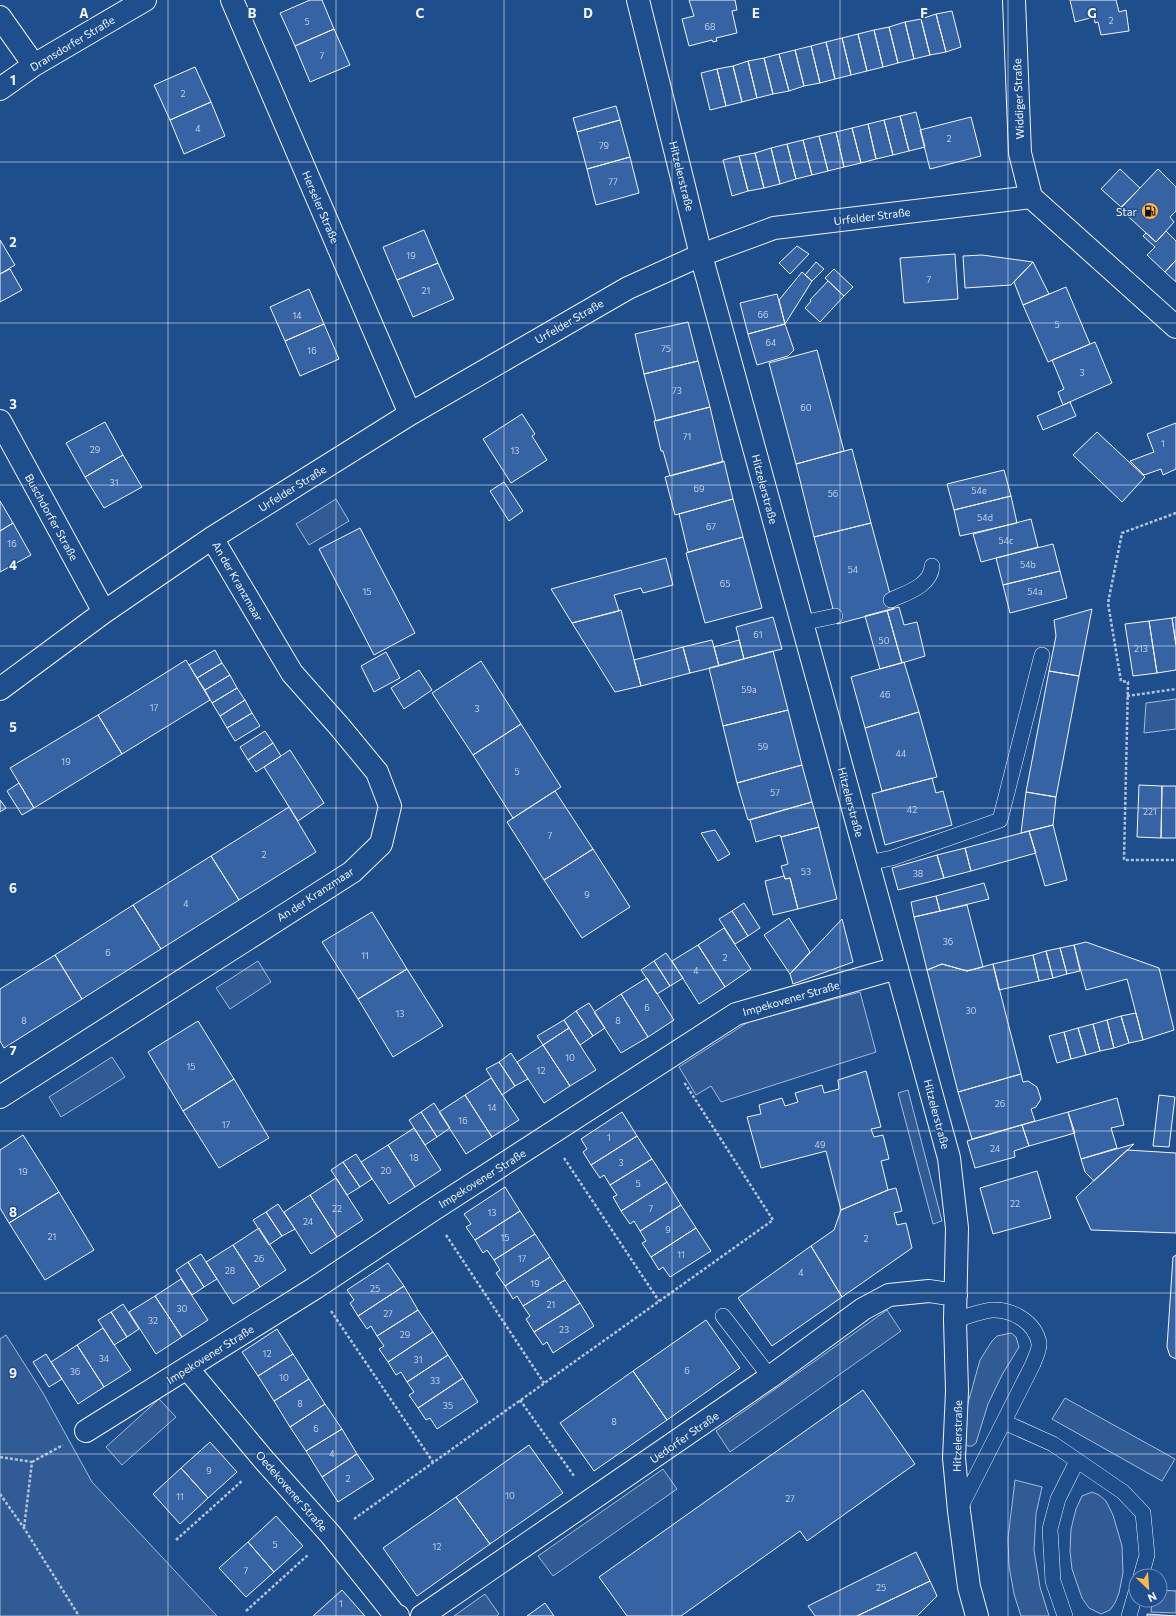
<svg xmlns="http://www.w3.org/2000/svg" width="1176" height="1616" font-family="Commissioner,sans-serif">
<style>
.built{fill:#305b95;stroke:#a8bbd7}
.building{fill:#3563a3;stroke:#f2f6ff}
.lines{fill:none;stroke-linecap:round;stroke-linejoin:round}
.service-casing{stroke:#f2f6ff;stroke-width:16}
.minor-casing{stroke:#f2f6ff;stroke-width:24}
.path{stroke:#b3c4dc;stroke-width:2.5;stroke-dasharray:3 2;stroke-linecap:butt}
.service{stroke:#1f4e8c;stroke-width:15}
.minor{stroke:#1f4e8c;stroke-width:22}
.grid{fill:none;stroke:#f2f6ff;stroke-width:1;stroke-opacity:0.55}
.labels{text-anchor:middle;dominant-baseline:central;stroke-width:3;stroke-linejoin:round;paint-order:stroke}
.number-label{font-size:9px;fill:#c3d1e8}
.street-label{font-size:11px;fill:#f2f6ff;stroke:#1f4e8c}
.poi-label{font-size:11px;fill:#f2f6ff;stroke:#1f4e8c;text-anchor:end}
.grid-label{font-size:13px;text-anchor:middle;font-weight:bold;fill:#f2f6ff;stroke:#1f4e8c;stroke-width:3;stroke-linejoin:round;paint-order:stroke}
</style>
<rect width="100%" height="100%" fill="#1f4e8c"/>
<path class="built" d="M336 499 349 521 309 545 296 524Z
M1176 699V729L1144 733 1146 703Z
M258 961 271 982 230 1009 216 988Z
M860 992 876 1052 721 1102 711 1086 696 1095 679 1067 748 1022Z
M112 1057 125 1077 61 1117 49 1097Z
M908 1090 942 1221 933 1224 898 1093Z
M887 1310 901 1331 730 1452 716 1431Z
M1011 1333 1016 1337 1019 1347 1002 1375 988 1404 976 1443 972 1446H968L965 1444 962 1437 968 1403 980 1360 992 1341 997 1336Z
M6 1335 43 1393 92 1482 217 1616H0V1339Z
M1065 1398 1175 1459 1162 1481 1052 1419Z
M159 1399 176 1417 122 1465 106 1447Z
M663 1469 677 1489 553 1576 538 1556Z
M1015 1480 1042 1487 1036 1514 1034 1550 1040 1587 1049 1616H1021L1014 1594 1009 1566 1008 1538Z
M1092 1492 1099 1495 1106 1501 1113 1515 1122 1546 1123 1573 1119 1593 1115 1603 1110 1610 1101 1614 1089 1608 1082 1598 1072 1569 1070 1551 1071 1529 1076 1509 1082 1496Z
M1160 1590 1176 1591V1613L1151 1612 1152 1600H1160Z
M485 1594 499 1614 497 1616H454Z"/>
<path class="building" d="M310 0H322L334 29 295 46 280 13Z
M689 0H735L737 10 732 11 737 33 716 38 717 41 713 42 712 40 689 46 682 19 694 16Z
M1070 0H1116L1119 12 1126 10 1129 31 1101 35 1098 22 1095 23 1094 17 1075 22Z
M952 11 961 47 946 52 936 14Z
M936 14 946 52 930 55 921 19Z
M921 19 930 55 914 59 905 22Z
M905 22 914 59 898 63 889 27Z
M889 27 898 63 883 67 874 30Z
M334 29 350 65 310 82 295 46Z
M874 30 883 67 867 71 858 34Z
M858 34 867 71 851 75 842 38Z
M842 38 851 75 835 79 826 42Z
M826 42 835 79 820 83 811 46Z
M811 46 820 83 804 86 795 50Z
M795 50 804 86 789 91 779 54Z
M779 54 789 91 773 94 764 58Z
M764 58 773 94 757 98 748 61Z
M748 61 757 98 742 102 733 66Z
M733 66 742 102 726 106 717 69Z
M195 67 211 102 170 120 154 85Z
M717 69 726 106 710 110 701 73Z
M211 102 225 136 184 154 170 120Z
M616 106 620 120 577 132 573 118Z
M916 112 925 147 909 151 900 116Z
M900 116 909 151 893 155 884 120Z
M971 117 981 156 930 169 920 130Z
M620 120 630 157 587 169 577 132Z
M884 120 893 155 876 159 868 124Z
M868 124 876 159 861 163 852 128Z
M852 128 861 163 844 167 836 132Z
M836 132 844 167 828 171 819 136Z
M819 136 828 171 812 175 803 140Z
M803 140 812 175 796 179 787 144Z
M787 144 796 179 780 184 771 148Z
M771 148 780 184 764 188 755 153Z
M755 153 764 188 748 191 739 156Z
M739 156 748 191 732 196 723 160Z
M630 157 639 193 596 205 587 169Z
M1120 169 1140 188 1121 207 1101 189Z
M1158 169 1176 187V211L1170 217 1174 222 1156 242 1120 209Z
M424 230 438 263 397 280 383 247Z
M1166 231 1176 241V260L1165 272 1147 255 1155 247 1143 236 1146 233 1156 242Z
M0 240 15 265 0 274Z
M797 246 809 254 790 274 779 263Z
M955 254 958 299 904 303 900 258Z
M982 255 1033 262 1011 285 965 288 963 256Z
M1176 260V282L1165 272Z
M816 262 824 269 812 281 805 275Z
M1033 262 1049 294 1023 305 1014 282Z
M438 263 454 299 413 317 397 280Z
M10 269 22 290 0 302V274Z
M834 269 853 287 844 296 825 278Z
M802 272 812 281 785 324 779 300Z
M828 281 844 296 820 322 805 308 811 301 810 300Z
M1066 287 1090 344 1048 362 1023 305Z
M309 289 324 324 285 341 270 307Z
M777 294 785 324 748 334 740 303Z
M688 322 698 361 644 374 635 334Z
M324 324 339 359 300 376 285 341Z
M785 324 794 350 788 356 757 365 748 334Z
M1095 342 1112 383 1063 405 1058 392 1064 389 1052 360Z
M817 350 844 451 796 464 769 363Z
M698 361 710 407 656 421 644 374Z
M1070 402 1076 416 1043 430 1037 416Z
M710 407 723 462 670 476 663 451H661L654 421Z
M522 414 535 434 532 436 547 460 511 483 483 439Z
M105 422 123 455 85 477 66 443Z
M1176 423V469L1163 475 1161 469 1144 475 1130 461 1154 452 1147 434Z
M1097 432 1145 477 1122 502 1073 455Z
M852 449 871 523 814 537 796 464Z
M123 455 142 487 104 508 85 477Z
M724 461 733 499 675 515 665 477Z
M1004 470 1011 496 954 510 947 484Z
M504 482 523 511 509 521 490 491Z
M1011 496 1017 523 960 536 954 510Z
M733 499 743 537 688 552 679 514Z
M0 501 13 523 0 531Z
M1031 519 1038 547 981 562 973 534Z
M13 523 31 555 0 572V531Z
M871 523 894 609 837 624 814 537Z
M360 528 415 633 374 655 319 549Z
M743 537 762 608 705 623 686 553Z
M1053 544 1060 571 1003 585 996 558Z
M666 558 673 585 643 593 641 588 614 595 619 611 572 623 551 589Z
M1060 571 1067 598 1010 613 1003 585Z
M899 607 904 625 917 622 925 656 902 663 887 610Z
M1092 609 1079 676 1049 671 1056 636 1054 620Z
M621 610 641 686 615 692 572 623Z
M887 610 902 663 880 669 865 616Z
M773 617 782 649 744 659 736 627Z
M1176 617V645L1172 618Z
M1172 618 1176 645V670L1157 673 1149 621Z
M1149 621 1157 673 1133 676 1125 624Z
M712 640 719 666 690 673 683 647Z
M739 640 744 659 719 666 714 647Z
M683 647 690 673 641 686 634 660Z
M215 650 222 663 197 678 189 665Z
M773 651 788 710 723 726 709 668Z
M386 652 400 678 374 692 361 666Z
M186 660 210 700 122 754 98 715Z
M481 661 521 724 473 755 432 693Z
M904 662 919 712 865 728 851 677Z
M222 663 230 675 205 690 197 678Z
M419 670 432 690 404 709 391 688Z
M1049 671 1079 676 1056 797 1026 792Z
M230 675 237 688 212 703 205 690Z
M237 688 245 700 220 716 212 703Z
M245 700 252 713 227 728 220 716Z
M788 710 802 765 737 783 723 726Z
M919 712 937 777 882 791 865 728Z
M252 713 260 726 235 741 227 728Z
M98 715 122 754 34 808 10 768Z
M521 724 561 787 513 818 473 755Z
M265 731 273 743 248 760 240 747Z
M273 743 281 756 256 772 248 760Z
M290 750 324 803 298 821 264 767Z
M802 765 812 802 748 820 737 783Z
M932 778 936 793 943 791 952 825 885 845 872 794Z
M19 783 34 808 22 815 7 791Z
M1139 785 1162 786 1161 838 1137 837Z
M1162 786H1176V838H1161Z
M555 791 593 849 544 880 507 822Z
M1026 792 1056 797 1053 825 1021 833Z
M0 800 6 808 0 812Z
M812 802 819 827 781 837 780 835 756 842 750 820Z
M289 807 316 852 239 900 211 856Z
M1053 825 1067 880 1045 886 1029 831Z
M819 827 837 899 798 909 790 878 785 879 781 866 788 864 781 837Z
M715 830 730 854 718 861 701 833Z
M1029 831 1036 853 971 871 965 848Z
M965 848 971 871 944 878 937 855Z
M593 849 630 907 582 938 544 880Z
M937 855 944 878 898 890 892 868Z
M211 856 239 900 161 949 133 905Z
M784 876 785 879 790 878 798 909 773 915 765 881Z
M984 883 989 899 940 911 936 896Z
M936 896 940 911 914 917 911 902Z
M744 903 760 928 748 936 732 911Z
M133 905 161 949 82 999 55 955Z
M967 905 983 967 967 971 942 964 927 970 914 917Z
M732 911 748 936 735 944 719 919Z
M372 912 407 969 358 999 322 942Z
M789 918 810 952 790 974 764 935Z
M842 919 853 962 793 984 790 974Z
M724 928 751 969 725 987 698 945Z
M1086 942 1159 968 1174 1030 1143 1040 1127 979 1086 990 1074 945Z
M698 945 725 987 699 1004 672 961Z
M1074 945 1080 971 1067 974 1060 948Z
M1060 948 1067 974 1053 978 1046 951Z
M1046 951 1053 978 1039 981 1033 955Z
M666 953 683 978 670 986 654 961Z
M55 955 82 999 4 1048 0 1041V989Z
M1033 955 1039 981 999 990 993 964Z
M654 961 670 986 657 994 641 970Z
M942 964 967 971 993 964 1021 1074 958 1092 927 970Z
M407 969 443 1026 393 1057 358 999Z
M647 978 674 1020 648 1037 621 994Z
M621 994 648 1037 621 1053 594 1012Z
M589 1003 605 1028 593 1036 576 1011Z
M576 1011 593 1036 580 1045 564 1020Z
M1136 1013 1143 1040 1129 1043 1121 1016Z
M1121 1016 1129 1043 1114 1048 1107 1020Z
M564 1020 569 1028 543 1045 537 1036Z
M1107 1020 1114 1048 1100 1051 1093 1024Z
M198 1021 234 1079 183 1111 148 1052Z
M1093 1024 1100 1051 1086 1055 1078 1028Z
M569 1028 596 1070 570 1086 543 1045Z
M1078 1028 1086 1055 1071 1059 1064 1032Z
M1064 1032 1071 1059 1057 1063 1049 1036Z
M543 1045 570 1086 544 1103 517 1062Z
M511 1053 528 1079 515 1086 499 1062Z
M499 1062 515 1086 502 1095 486 1069Z
M866 1071 881 1127 871 1129 874 1137 883 1135 889 1159 881 1161 888 1190 841 1210 826 1151 761 1168 747 1117 761 1114 759 1105 782 1098 785 1106 798 1102 795 1093 822 1085 824 1093 839 1089 838 1080Z
M1021 1074 1023 1082 1028 1081 1037 1087 1041 1099 1036 1107 1031 1109 1035 1121 972 1139 958 1092Z
M491 1078 519 1120 492 1137 465 1095Z
M234 1079 269 1138 219 1168 183 1111Z
M465 1095 492 1137 466 1154 439 1112Z
M1159 1095 1175 1097 1169 1147 1153 1146Z
M1117 1098 1124 1125 1111 1128 1117 1148 1081 1159 1068 1112Z
M434 1103 450 1128 437 1137 421 1112Z
M421 1112 437 1137 425 1145 409 1120Z
M622 1112 637 1136 591 1165 583 1152 587 1149 581 1139Z
M1068 1112 1075 1133 1029 1146 1022 1125Z
M1022 1125 1029 1146 1014 1151 1015 1157 975 1168 967 1141Z
M414 1128 441 1170 415 1187 388 1145Z
M23 1135 59 1192 9 1223 0 1208V1150Z
M637 1136 652 1159 610 1185 604 1175 600 1178 591 1165Z
M1134 1144 1094 1181 1085 1172 1081 1159Z
M388 1145 415 1187 389 1204 361 1162Z
M1127 1150 1176 1153V1233L1091 1230 1076 1197Z
M356 1154 372 1179 360 1187 343 1162Z
M652 1159 667 1182 621 1211 613 1197 617 1195 610 1185Z
M343 1162 360 1187 347 1195 331 1170Z
M1037 1171 1051 1218 993 1234 980 1188Z
M336 1178 363 1220 337 1237 310 1195Z
M667 1182 681 1205 640 1231 634 1221 630 1224 621 1211Z
M505 1187 520 1211 475 1240 466 1227 471 1224 464 1214Z
M896 1188 902 1211 894 1213 897 1225 906 1223 912 1248 842 1297 811 1246 834 1230 841 1210 888 1190Z
M59 1192 94 1250 45 1280 9 1223Z
M310 1195 337 1237 311 1254 284 1212Z
M278 1204 295 1229 282 1236 266 1212Z
M681 1205 696 1228 651 1257 642 1243 646 1241 640 1231Z
M520 1211 535 1234 494 1260 487 1250 483 1253 475 1240Z
M266 1212 282 1236 269 1245 253 1220Z
M259 1228 286 1270 260 1287 233 1245Z
M696 1228 711 1251 670 1277 663 1267 659 1270 651 1257Z
M535 1234 550 1257 505 1286 496 1273 500 1270 494 1260Z
M233 1245 260 1287 233 1304 206 1262Z
M811 1246 842 1297 772 1346 738 1298Z
M201 1254 217 1279 204 1287 188 1262Z
M1176 1255V1359L1170 1356 1167 1347 1173 1257Z
M550 1257 565 1280 523 1306 517 1296 513 1299 505 1286Z
M188 1262 204 1287 192 1295 176 1270Z
M388 1263 404 1286 358 1316 350 1303 354 1300 347 1290Z
M181 1279 208 1320 182 1337 155 1296Z
M565 1280 580 1303 534 1332 526 1319 530 1316 523 1306Z
M404 1286 418 1310 377 1336 371 1326 367 1329 358 1316Z
M155 1296 182 1337 156 1354 129 1312Z
M580 1303 594 1326 553 1353 547 1342 543 1345 534 1332Z
M123 1304 139 1329 127 1337 111 1312Z
M418 1310 433 1332 388 1362 379 1349 384 1346 377 1336Z
M111 1312 127 1337 114 1345 98 1320Z
M706 1320 740 1368 667 1420 633 1371Z
M103 1328 131 1370 104 1387 77 1345Z
M277 1329 293 1354 258 1376 242 1352Z
M433 1332 448 1355 407 1382 401 1372 396 1375 388 1362Z
M77 1345 104 1387 78 1404 51 1362Z
M46 1354 62 1379 49 1387 33 1362Z
M293 1354 309 1379 274 1401 258 1376Z
M448 1355 463 1378 418 1408 409 1395 414 1392 407 1382Z
M633 1371 667 1420 594 1471 560 1423Z
M463 1378 478 1402 437 1429 430 1418 426 1420 418 1408Z
M309 1379 325 1404 290 1427 274 1401Z
M863 1390 915 1464 807 1541 800 1531 681 1616H627L599 1577Z
M325 1404 342 1429 306 1451 290 1427Z
M342 1429 357 1454 322 1477 306 1451Z
M210 1442 237 1472 208 1498 181 1468Z
M529 1445 563 1493 490 1544 456 1497Z
M357 1454 374 1479 338 1502 322 1477Z
M181 1468 208 1498 180 1524 153 1494Z
M456 1497 490 1544 417 1596 383 1548Z
M276 1516 303 1546 274 1572 248 1542Z
M248 1542 274 1572 246 1597 219 1568Z
M916 1552 930 1581 857 1616H815L808 1606Z
M930 1581 937 1596 917 1616H857Z
M342 1590 365 1616H313Z
M545 1603 554 1616H527Z
M1147 1614 1176 1616H1147Z"/>
<g class="lines">
<g class="service-casing">
<path id="service" d="M891 600C906 593 931 586 932 566
M802 623 835 616
M868 863 892 858 1000 820 1042 655
M723 1316 770 1377
M955 1320C967 1317 980 1311 992 1310 1012 1309 1035 1322 1039 1343 1040 1349 1035 1358 1033 1364L959 1510
M1004 1422 1053 1444 1123 1492 1143 1513 1147 1555 1141 1576
M1065 1616 1053 1581 1050 1529 1058 1499 1077 1461
M1129 1616 1136 1592"/>
</g>
<g class="minor-casing">
<path id="minor" d="M232 0 410 414
M638 0 701 255 949 1158 957 1228 955 1320 957 1391 954 1458 959 1511 969 1587 977 1616
M1014 0 1020 153 1031 197
M0 17 34 65
M0 89 34 65 145 0
M0 421 104 612
M0 689 104 612 212 538 410 414 628 288 701 255 774 228 1031 197 1176 327
M0 1097 352 872 381 844 390 806 377 772 339 726 292 673 212 538
M187 1368 264 1460 331 1535 395 1615 398 1616
M86 1431 315 1288 431 1211 736 1014 897 968
M422 1616 770 1377 863 1309 889 1295 929 1291 956 1295"/>
</g>
<path class="path" d="M1176 513 1122 533 1108 603 1121 681 1128 682 1124 860H1176
M1127 696 1176 689
M564 1158 659 1301
M446 1235 544 1383
M331 1311 433 1462
M520 1400 574 1476
M0 1457 32 1462 24 1528
M32 1462 63 1445
M0 1494 24 1528 79 1616
M354 1519 773 1220 684 1082
M176 1540 243 1480
M246 1611 309 1554"/>
<use href="#service" class="service"/>
<use href="#minor" class="minor"/>
</g>
<path class="grid" d="M168 0V1616M336 0V1616M504 0V1616M672 0V1616M840 0V1616M1008 0V1616M0 162H1176M0 323H1176M0 485H1176M0 646H1176M0 808H1176M0 970H1176M0 1131H1176M0 1293H1176M0 1454H1176"/>
<defs>
<g id="fuel-disc" transform="scale(0.9)"><circle r="9.5" fill="#ffb74d" stroke="#1f4e8c"/><path d="M-5.5-6h7V0h2V4h1.3V-2.5L3-4.5l.8-.8L6-3V5H2.5V1h-1V6h-7ZM-4.2-4.7v3.2H.2V-4.7Z" fill="#111"/></g>
</defs>
<g fill-rule="evenodd">
<use href="#fuel-disc" x="1150" y="211"/>
</g>
<g class="labels">
<g class="number-label">
<text x="1111" y="20">2</text>
<text x="307" y="21">5</text>
<text x="710" y="26">68</text>
<text x="322" y="55">7</text>
<text x="183" y="93">2</text>
<text x="198" y="128">4</text>
<text x="949" y="138">2</text>
<text x="604" y="145">79</text>
<text x="613" y="181">77</text>
<text x="411" y="255">19</text>
<text x="929" y="279">7</text>
<text x="426" y="290">21</text>
<text x="763" y="314">66</text>
<text x="297" y="315">14</text>
<text x="1057" y="324">5</text>
<text x="771" y="342">64</text>
<text x="666" y="348">75</text>
<text x="312" y="350">16</text>
<text x="1082" y="372">3</text>
<text x="677" y="390">73</text>
<text x="806" y="407">60</text>
<text x="687" y="436">71</text>
<text x="1163" y="443">1</text>
<text x="95" y="449">29</text>
<text x="515" y="450">13</text>
<text x="114" y="482">31</text>
<text x="699" y="488">69</text>
<text x="979" y="490">54e</text>
<text x="833" y="493">56</text>
<text x="985" y="517">54d</text>
<text x="711" y="526">67</text>
<text x="1006" y="540">54c</text>
<text x="12" y="543">16</text>
<text x="1028" y="564">54b</text>
<text x="853" y="569">54</text>
<text x="725" y="583">65</text>
<text x="367" y="591">15</text>
<text x="1035" y="591">54a</text>
<text x="758" y="634">61</text>
<text x="884" y="640">50</text>
<text x="1141" y="648">213</text>
<text x="749" y="689">59a</text>
<text x="885" y="694">46</text>
<text x="154" y="707">17</text>
<text x="477" y="708">3</text>
<text x="763" y="746">59</text>
<text x="901" y="753">44</text>
<text x="66" y="761">19</text>
<text x="517" y="771">5</text>
<text x="775" y="792">57</text>
<text x="912" y="809">42</text>
<text x="1150" y="811">221</text>
<text x="550" y="835">7</text>
<text x="264" y="854">2</text>
<text x="806" y="871">53</text>
<text x="918" y="873">38</text>
<text x="587" y="894">9</text>
<text x="186" y="903">4</text>
<text x="948" y="941">36</text>
<text x="108" y="952">6</text>
<text x="365" y="955">11</text>
<text x="725" y="957">2</text>
<text x="696" y="970">4</text>
<text x="647" y="1007">6</text>
<text x="971" y="1010">30</text>
<text x="400" y="1013">13</text>
<text x="24" y="1020">8</text>
<text x="618" y="1020">8</text>
<text x="570" y="1057">10</text>
<text x="191" y="1066">15</text>
<text x="541" y="1070">12</text>
<text x="1000" y="1103">26</text>
<text x="492" y="1107">14</text>
<text x="463" y="1120">16</text>
<text x="226" y="1124">17</text>
<text x="609" y="1137">1</text>
<text x="820" y="1144">49</text>
<text x="995" y="1148">24</text>
<text x="414" y="1157">18</text>
<text x="621" y="1162">3</text>
<text x="386" y="1170">20</text>
<text x="23" y="1171">19</text>
<text x="638" y="1183">5</text>
<text x="1015" y="1203">22</text>
<text x="337" y="1208">22</text>
<text x="651" y="1208">7</text>
<text x="492" y="1212">13</text>
<text x="308" y="1221">24</text>
<text x="668" y="1229">9</text>
<text x="52" y="1236">21</text>
<text x="505" y="1237">15</text>
<text x="866" y="1238">2</text>
<text x="681" y="1254">11</text>
<text x="259" y="1258">26</text>
<text x="522" y="1258">17</text>
<text x="230" y="1270">28</text>
<text x="801" y="1272">4</text>
<text x="535" y="1283">19</text>
<text x="375" y="1288">25</text>
<text x="551" y="1304">21</text>
<text x="182" y="1308">30</text>
<text x="388" y="1313">27</text>
<text x="153" y="1320">32</text>
<text x="564" y="1329">23</text>
<text x="405" y="1334">29</text>
<text x="267" y="1353">12</text>
<text x="104" y="1358">34</text>
<text x="418" y="1359">31</text>
<text x="687" y="1370">6</text>
<text x="75" y="1371">36</text>
<text x="284" y="1377">10</text>
<text x="435" y="1380">33</text>
<text x="300" y="1403">8</text>
<text x="448" y="1405">35</text>
<text x="614" y="1421">8</text>
<text x="316" y="1428">6</text>
<text x="332" y="1453">4</text>
<text x="209" y="1470">9</text>
<text x="348" y="1478">2</text>
<text x="510" y="1495">10</text>
<text x="180" y="1496">11</text>
<text x="790" y="1498">27</text>
<text x="275" y="1544">5</text>
<text x="437" y="1546">12</text>
<text x="246" y="1570">7</text>
<text x="881" y="1587">25</text>
<text x="341" y="1603">1</text>
</g>
<g class="street-label">
<text transform="translate(72 43) rotate(-31)">Dransdorfer Straße</text>
<text transform="translate(1018 99) rotate(-92)">Widdiger Straße</text>
<text transform="translate(682 176) rotate(76)">Hitzelerstraße</text>
<text transform="translate(321 207) rotate(67)">Herseler Straße</text>
<text transform="translate(872 216) rotate(-7)">Urfelder Straße</text>
<text transform="translate(569 321) rotate(-30)">Urfelder Straße</text>
<text transform="translate(292 488) rotate(-32)">Urfelder Straße</text>
<text transform="translate(765 489) rotate(75)">Hitzelerstraße</text>
<text transform="translate(52 517) rotate(61)">Buschdorfer Straße</text>
<text transform="translate(238 581) rotate(60)">An der Kranzmaar</text>
<text transform="translate(851 802) rotate(75)">Hitzelerstraße</text>
<text transform="translate(315 894) rotate(-33)">An der Kranzmaar</text>
<text transform="translate(791 998) rotate(-16)">Impekovener Straße</text>
<text transform="translate(937 1114) rotate(75)">Hitzelerstraße</text>
<text transform="translate(482 1178) rotate(-32)">Impekovener Straße</text>
<text transform="translate(210 1354) rotate(-32)">Impekovener Straße</text>
<text transform="translate(957 1436) rotate(-89)">Hitzelerstraße</text>
<text transform="translate(684 1437) rotate(-35)">Uedorfer Straße</text>
<text transform="translate(292 1491) rotate(49)">Oedekovener Straße</text>
</g>
<g class="poi-label">
<text x="1137" y="211">Star</text>
</g>
</g>
<g class="grid-label">
<text x="84" y="18">A</text>
<text x="252" y="18">B</text>
<text x="420" y="18">C</text>
<text x="588" y="18">D</text>
<text x="756" y="18">E</text>
<text x="924" y="18">F</text>
<text x="1092" y="18">G</text>
<text x="13" y="85">1</text>
<text x="13" y="247">2</text>
<text x="13" y="409">3</text>
<text x="13" y="570">4</text>
<text x="13" y="732">5</text>
<text x="13" y="893">6</text>
<text x="13" y="1055">7</text>
<text x="13" y="1217">8</text>
<text x="13" y="1378">9</text>
</g>
<g transform="translate(1148 1588) rotate(155)"><circle r="19" fill="#1f4e8c" stroke="#7391ba"/>
<path d="M0-3L7 15L0 10L-7 15Z" fill="#ffb74d"/>
<text y="-6" font-size="11" font-weight="bold" text-anchor="middle" fill="#f2f6ff">N</text>
</g>
</svg>
